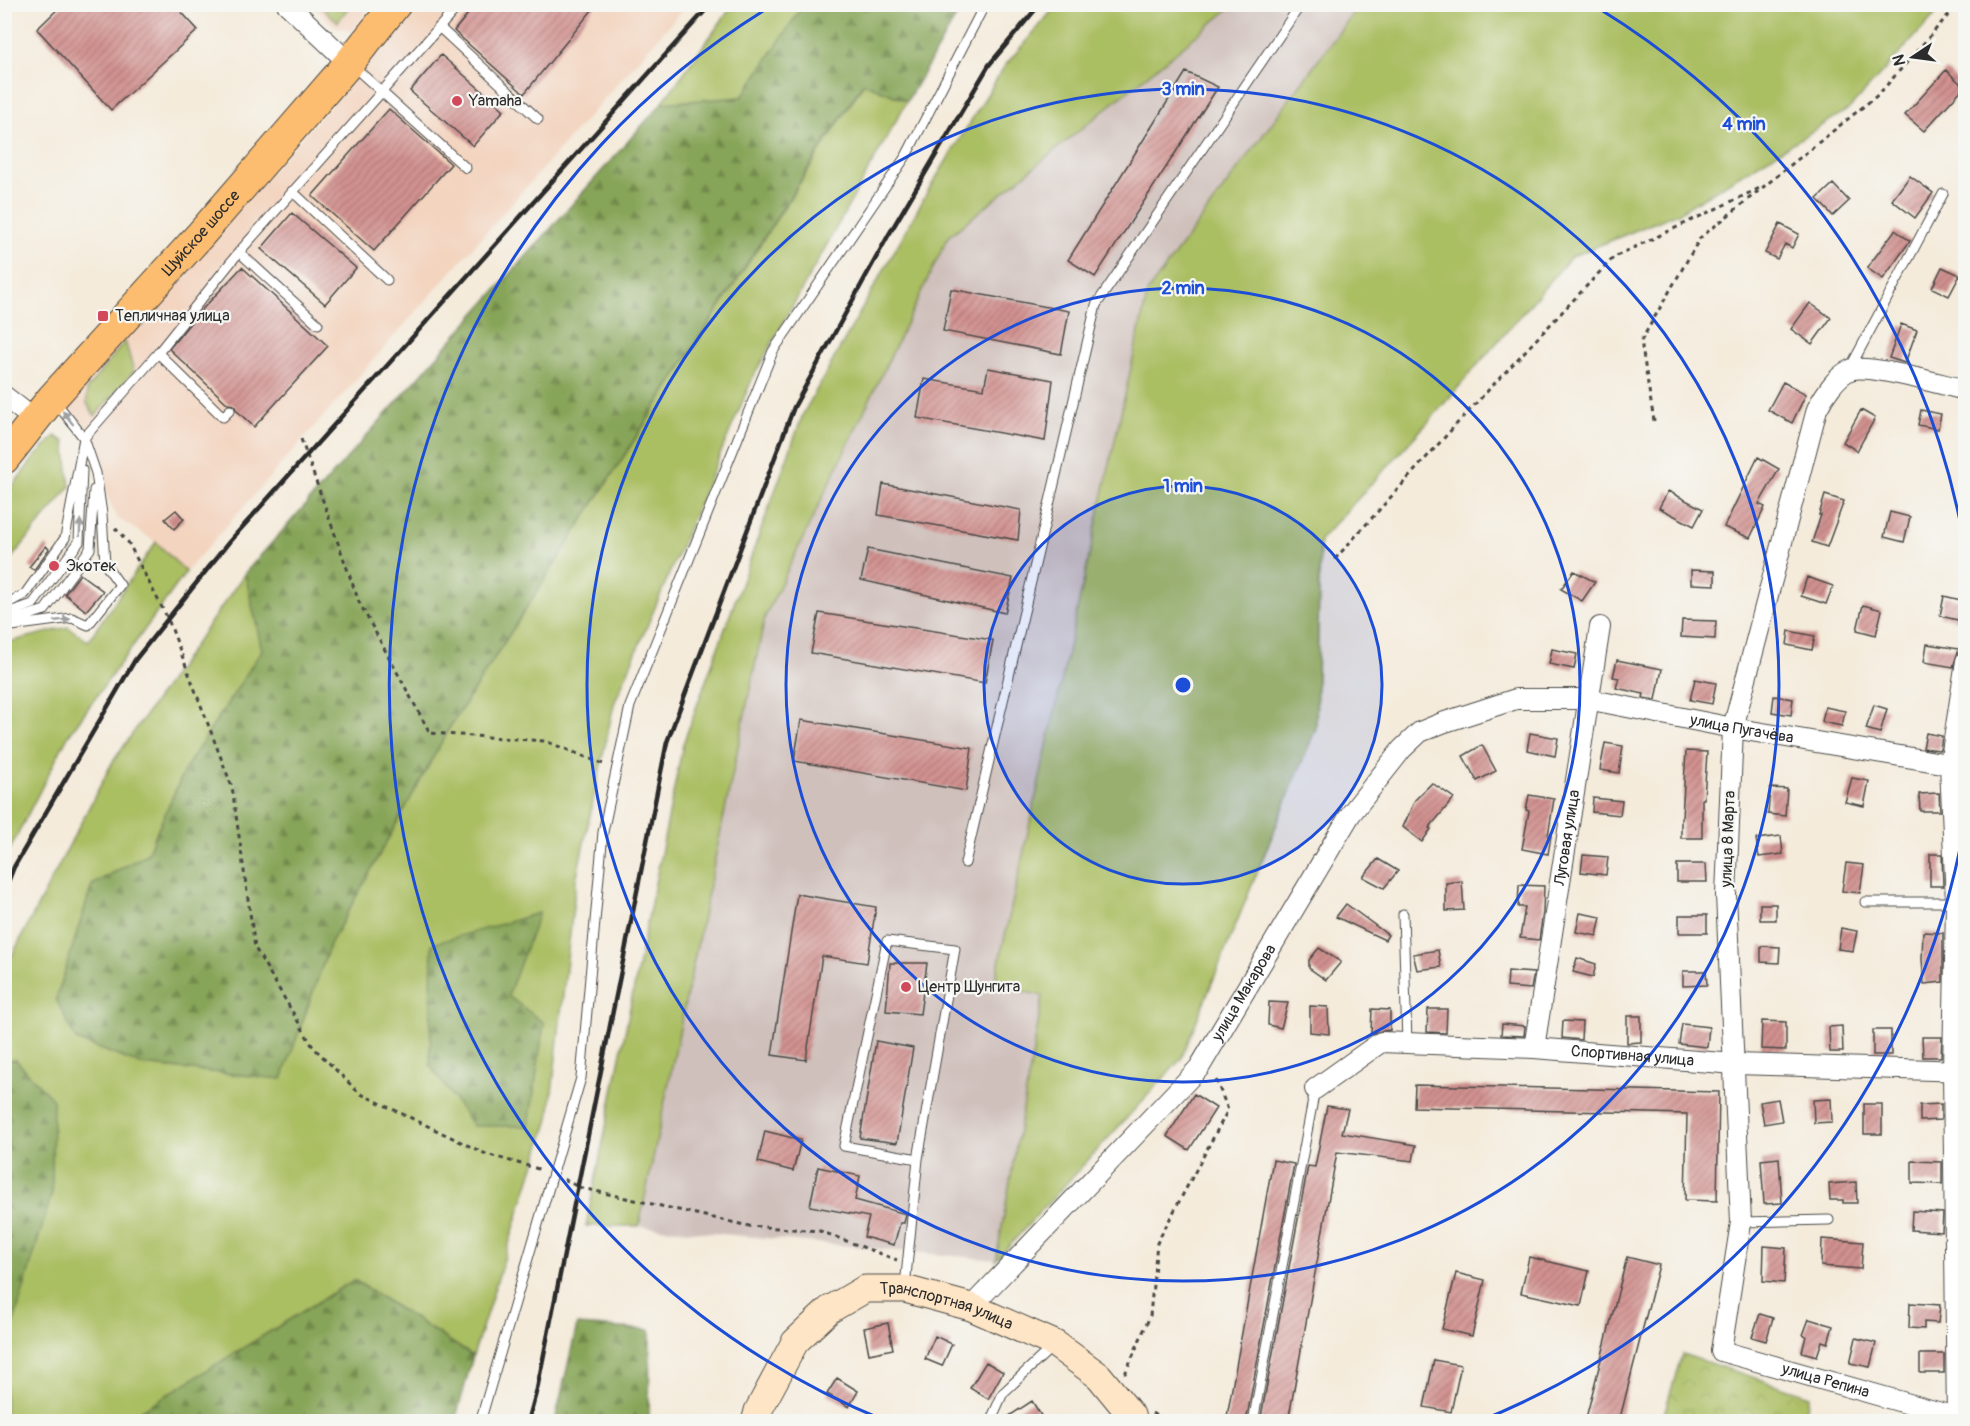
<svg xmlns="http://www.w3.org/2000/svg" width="1970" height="1426" font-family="Pangolin,sans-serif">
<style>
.built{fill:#f3d4bf}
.industrial{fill:#cfc0bb}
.green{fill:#aabe62;stroke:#6a7446;stroke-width:1.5}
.forest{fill:url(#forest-firs);stroke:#596842;stroke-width:1.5}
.park{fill:url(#park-crowns);stroke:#6a7446;stroke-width:1.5}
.building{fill:url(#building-hatch)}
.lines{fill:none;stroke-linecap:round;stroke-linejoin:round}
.service-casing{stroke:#494845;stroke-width:11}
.minor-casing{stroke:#494845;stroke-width:22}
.secondary-casing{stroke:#494845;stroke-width:29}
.primary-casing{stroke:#494845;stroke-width:32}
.path{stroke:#494845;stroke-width:3;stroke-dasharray:4.5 4.5;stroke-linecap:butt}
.service{stroke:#fff;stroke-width:9}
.minor{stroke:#fff;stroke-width:20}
.secondary{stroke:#fee5c5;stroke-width:27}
.primary{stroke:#fcbd6f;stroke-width:30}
.rail{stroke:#2b2b2b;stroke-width:4.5}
.oneway{fill:#a0a0a0}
.ring{fill:none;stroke:#1d4ed8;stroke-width:3}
.poi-dot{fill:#d1495b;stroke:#f6f6f2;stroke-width:2}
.labels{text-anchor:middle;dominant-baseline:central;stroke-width:4.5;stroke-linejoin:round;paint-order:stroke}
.poi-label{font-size:16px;fill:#2b2b2b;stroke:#f6f6f2;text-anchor:start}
.street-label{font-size:16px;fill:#2b2b2b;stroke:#f6f6f2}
.centre{fill:#1d4ed8;stroke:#f6f6f2;stroke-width:3}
.ring-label{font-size:18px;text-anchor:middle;font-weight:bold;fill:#1d4ed8;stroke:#f6f6f2;stroke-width:4.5;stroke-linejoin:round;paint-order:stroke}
</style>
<defs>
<pattern id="forest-firs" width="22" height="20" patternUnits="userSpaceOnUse" patternTransform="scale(1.5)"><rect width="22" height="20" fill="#87a558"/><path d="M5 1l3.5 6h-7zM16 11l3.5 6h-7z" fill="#6f8749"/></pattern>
<pattern id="park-crowns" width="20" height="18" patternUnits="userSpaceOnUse" patternTransform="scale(1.5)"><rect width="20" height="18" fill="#aabe62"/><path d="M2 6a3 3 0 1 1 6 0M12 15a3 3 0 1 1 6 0" fill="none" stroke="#92a355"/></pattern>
<pattern id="building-hatch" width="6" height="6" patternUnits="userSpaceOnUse" patternTransform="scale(1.5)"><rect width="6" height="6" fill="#d29290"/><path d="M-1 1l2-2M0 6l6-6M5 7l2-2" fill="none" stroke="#ab7776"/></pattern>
</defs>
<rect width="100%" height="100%" fill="#f6f6f2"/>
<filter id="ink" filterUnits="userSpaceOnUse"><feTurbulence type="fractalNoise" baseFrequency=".0167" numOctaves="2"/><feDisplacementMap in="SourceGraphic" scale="12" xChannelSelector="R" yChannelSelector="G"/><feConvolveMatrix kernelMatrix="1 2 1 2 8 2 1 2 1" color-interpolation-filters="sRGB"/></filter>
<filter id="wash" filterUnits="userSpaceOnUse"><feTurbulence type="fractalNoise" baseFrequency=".008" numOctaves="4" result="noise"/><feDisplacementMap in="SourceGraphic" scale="24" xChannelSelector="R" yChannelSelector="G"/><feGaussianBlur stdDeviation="1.35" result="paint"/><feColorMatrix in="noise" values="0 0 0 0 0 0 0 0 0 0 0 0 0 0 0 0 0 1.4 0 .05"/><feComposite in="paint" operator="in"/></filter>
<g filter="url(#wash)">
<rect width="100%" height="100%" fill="#f4ebdb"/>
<path class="built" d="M311 5H318L338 22 350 5H371L353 32 334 26Z
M420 5H687L186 572 156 542 117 518 66 402Z"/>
<path class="industrial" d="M1234 5H1359L1148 291 994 985 1043 995 996 1260 639 1226 765 617 948 237Z"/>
<path class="green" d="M318 5H350L338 22Z
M733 5H804L742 98 662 103Z
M1057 5H1234L948 237 765 617 639 1226H586L683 744 803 414 928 191 1004 67Z
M1359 5H1944L1849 109 1678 213 1571 257 1430 420 1320 540 1316 728 1181 1059 996 1260 1043 996 994 985 1148 291Z
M864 83 907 101 753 377 614 704 576 880 549 1119 473 1356 354 1280 139 1412 130 1421H5V1352L6 1350 16 1060H5V969L112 763 245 573 263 650 185 769 147 854 92 885 76 1040 142 1065 282 1079 330 944 450 727Z
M125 341 134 371 95 416 87 404V389Z
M55 436 65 442 70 487 5 566V496L33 459Z
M156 542 186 572 68 736 5 859V643L68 627 88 641Z"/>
<path class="forest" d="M804 4 963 5 907 101 863 83 450 727 330 944 282 1079 142 1065 76 1040 56 999 92 885 147 854 185 769 262 650 245 573 662 103 742 97Z
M539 913 508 996 544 1023 529 1126H473L430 1065 432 944Z
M5 1060H16L53 1100 52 1193 5 1352Z
M354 1280 473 1356 455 1421H130L139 1412Z
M577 1325 650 1330 649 1421H555Z"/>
<path class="park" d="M1682 1354 1810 1396 1803 1421H1662Z"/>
<g id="blocks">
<path class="building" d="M63 4H174L198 30 111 110 37 29Z
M476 4H597L524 94 454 31Z
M441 55 504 110 473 146 410 91Z
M1946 70 1964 87 1924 131 1905 115Z
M1186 72 1218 87 1095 277 1068 260Z
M389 109 451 164 374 251 312 196Z
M1910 176 1933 193 1915 218 1892 200Z
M1833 184 1849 201 1833 216 1817 199Z
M292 213 356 268 325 304 261 249Z
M1780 224 1799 234 1792 248 1785 244 1777 259 1765 253Z
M1895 230 1910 241 1883 279 1867 268Z
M242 267 328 346 254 427 237 411 234 405 228 404 169 349 196 316Z
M1942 267 1960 275 1949 296 1932 288Z
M951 289 1069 311 1061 354 943 331Z
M1810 303 1831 318 1812 344 1791 329Z
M1901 324 1917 330 1905 363 1889 358Z
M988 368 1053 380 1045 441 917 418 924 379 984 389Z
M1783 382 1806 394 1792 423 1768 410Z
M1861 410 1875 418 1857 451 1843 442Z
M1921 410 1941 414 1938 429 1918 425Z
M1758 457 1779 469 1759 504 1765 507 1750 538 1724 527Z
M883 484 1021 510 1018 540 878 515Z
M1668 491 1703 509 1694 526 1659 508Z
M1825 495 1844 501 1827 547 1812 542 1821 515H1819Z
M176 510 184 519 174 529 165 519Z
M1890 512 1910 517 1904 542 1884 537Z
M46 546 49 549 34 570 29 567Z
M868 549 1013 578 1005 613 861 580Z
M1691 570 1715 571V585L1691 584Z
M1574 571 1595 582 1582 601 1561 589Z
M80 574 103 591 86 611 65 594Z
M1807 577 1833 586 1826 604 1801 596Z
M1944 596 1965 601 1962 621 1940 616Z
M1863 605 1882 610 1876 635 1857 630Z
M819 613 993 640 985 683 811 653Z
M1682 620 1716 621 1715 639 1681 637Z
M1789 631 1815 636 1812 650 1787 645Z
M1927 644 1959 649 1953 667 1924 662Z
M1552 649 1577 654 1574 669 1549 664Z
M1617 660 1662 669 1656 700 1643 698 1644 694 1616 688 1619 678 1613 677Z
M1695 679 1716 683 1712 704 1690 700Z
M1774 696 1793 699 1791 715 1772 712Z
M1874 705 1887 709 1880 733 1866 729Z
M1825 707 1845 711 1842 726 1822 722Z
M801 720 972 748 966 791 794 761Z
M1530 733 1558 738 1555 756 1527 750Z
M1926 733 1942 736 1940 750 1923 748Z
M1605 743 1623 746 1619 773 1600 770Z
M1482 745 1496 771 1477 781 1463 756Z
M1686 751 1707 752 1704 799H1702V838H1681V818H1682Z
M1852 778 1869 781 1864 806 1845 802Z
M1432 783 1454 798 1429 828 1431 829 1422 842 1403 827 1415 800Z
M1770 788 1787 789 1785 816 1768 814Z
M1939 793 1940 811H1920L1919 794Z
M1529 795 1554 799 1548 836H1551L1548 854 1522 849 1529 811 1526 810Z
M1593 798 1622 801 1620 815 1592 812Z
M1781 836 1783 854 1759 857 1756 839Z
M1930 854H1942L1943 886H1930Z
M1583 855 1608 857 1606 875 1581 872Z
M1378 859 1398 871 1384 888 1363 877Z
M1846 863 1864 865 1860 893 1842 891Z
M1677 864H1706L1707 882H1677Z
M1462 881 1464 910 1446 911V883Z
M1519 885 1544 886 1543 912 1539 940 1520 938 1525 907H1518Z
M797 894 876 907 867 963 822 956 806 1060 772 1055Z
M1346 904 1388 935 1385 940 1336 917Z
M1760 904H1776V920H1760Z
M1580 913 1601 917 1597 936 1576 932Z
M1679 915H1707V933H1679Z
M1841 928 1857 931 1853 951 1838 949Z
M1923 932 1943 933V982L1924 984 1922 959Z
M1761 946 1780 947 1779 963 1761 962Z
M1319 948 1341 962 1326 980 1309 968V960Z
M1438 950 1441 967 1417 970 1413 954Z
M1577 958 1596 964 1593 977 1573 972Z
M890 963H927L920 1014 886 1011Z
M1508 971 1534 973 1531 989 1507 987Z
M1683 971H1706L1707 985 1683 986Z
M1269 1002 1288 1003 1281 1028 1268 1025Z
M1310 1006 1328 1007 1329 1034 1310 1032Z
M1372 1009 1390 1010V1030L1371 1033Z
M1428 1009H1447L1446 1033 1427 1032Z
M1627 1016H1641V1042L1627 1043Z
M1563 1021 1582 1022 1581 1040 1562 1038Z
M1762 1021 1786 1022V1050L1761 1049Z
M1502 1024 1525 1026 1524 1036 1501 1035Z
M1682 1024 1709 1027 1707 1047 1679 1044Z
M1842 1026 1843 1052H1830L1829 1027Z
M1873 1030H1891V1055H1873Z
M1922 1037H1942L1941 1057H1923Z
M876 1041 913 1048 897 1143 860 1138Z
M1415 1085 1719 1092 1717 1201 1685 1200 1687 1114 1414 1107Z
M1194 1094 1216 1108 1189 1150 1167 1136Z
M1778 1099 1782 1121 1764 1124 1760 1102Z
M1831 1099 1832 1122 1814 1123 1813 1100Z
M1864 1104H1882V1134H1864Z
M1941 1104V1120L1920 1121V1105Z
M1327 1106 1348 1109 1342 1133 1416 1145 1413 1161 1337 1152 1288 1422H1260L1308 1166 1315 1167Z
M765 1131 801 1140 793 1171 758 1162Z
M1779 1158 1782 1203 1764 1204 1761 1160Z
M1273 1160 1294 1164 1246 1422H1226Z
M1912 1161 1942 1162V1184L1912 1183Z
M818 1167 860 1176 855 1200 906 1214 904 1223H900L894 1245 864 1237 869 1217 810 1206Z
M1856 1182 1857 1203H1843V1200H1830L1829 1184Z
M1912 1211 1943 1213 1942 1232 1911 1230Z
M1822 1239 1863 1242 1861 1269 1821 1266Z
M1764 1246 1786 1248 1784 1283 1763 1281Z
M1529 1257 1589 1271 1581 1306 1521 1293Z
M1627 1257 1659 1265 1619 1422H1585Z
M1456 1273 1485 1280 1472 1336 1442 1329Z
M1910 1303 1940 1305 1938 1323 1924 1322V1329L1909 1328Z
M1760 1314 1773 1318 1766 1341 1752 1337Z
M1809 1319 1833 1326 1828 1343 1822 1341 1817 1356 1802 1352 1806 1336 1803 1335Z
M888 1323 893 1349 869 1354 864 1328Z
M935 1336 952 1344 942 1366 925 1359Z
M1856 1338 1876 1343 1870 1367 1850 1363Z
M1920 1354H1944V1373H1920Z
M1434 1360 1461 1365 1451 1412 1424 1407Z
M986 1362 1003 1372 988 1399 970 1388Z
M837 1378 858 1391 849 1407 827 1394Z
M1032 1401 1045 1422H1000Z"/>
</g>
</g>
<g filter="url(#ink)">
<use href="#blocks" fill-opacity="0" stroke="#494845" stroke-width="1.5"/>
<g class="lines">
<g class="service-casing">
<path id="service" d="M439 27 538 119
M353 66 466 168
M292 191 387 280
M239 252 318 324
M158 353 223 417 230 410
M1850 368 1943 194
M4 605 25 594 65 538 84 438 158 353 239 252 460 4
M4 614 33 604 79 542 82 470
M7 622 45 610 90 549 94 490
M4 627 72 618 88 625 120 585 105 564 102 514 96 473 84 438 54 400
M965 863 1096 305 1301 4
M1865 902H1956
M1403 914 1407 1043
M1741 1222 1829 1220
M905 1286 918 1159 955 949 887 941 844 1146 918 1159
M480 1422 581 1078 603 832 630 706 773 351 906 156 985 4
M990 1422 1003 1393 1053 1346
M1253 1422 1315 1089"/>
</g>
<g class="minor-casing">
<g id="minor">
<path d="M287 4 349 63"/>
<path id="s1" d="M1966 390C1943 385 1868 363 1850 370 1836 376 1823 397 1817 409L1733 728 1726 895 1741 1222 1721 1351 1966 1420"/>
<path d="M4 396 35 420"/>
<path id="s2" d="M1534 1048 1600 627"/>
<path id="s3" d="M1315 1089 1381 1042 1534 1048 1735 1064 1965 1071"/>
<path id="s4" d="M971 1307 1199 1068 1350 815 1402 749 1420 732 1442 723 1516 699H1587L1733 728 1966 767"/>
<path d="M1957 1422 1953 1071 1956 902 1950 765 1966 661"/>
</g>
</g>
<g class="secondary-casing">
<g id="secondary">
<path id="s5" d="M755 1422 758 1411 795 1342 829 1310 865 1289H905L971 1307 1055 1344 1099 1376 1131 1415 1133 1422"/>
</g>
</g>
<g class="primary-casing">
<g id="primary">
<path id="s6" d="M4 459 52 398 201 234 349 63 396 4"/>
</g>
</g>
<path class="path" d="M1654 421 1641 341 1700 238 1879 94 1958 4
M301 439 359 602 430 733 545 741 606 765
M115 528 128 542 168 619 232 787 255 948 313 1047 359 1093 486 1154 542 1170
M1335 559 1462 418 1614 257 1764 186
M564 1179 578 1187 749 1226 820 1231 897 1260
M1125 1374 1150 1316 1157 1243 1228 1110 1215 1077
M1152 1413 1166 1422"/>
<use href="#service" class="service"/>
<use href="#minor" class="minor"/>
<use href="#secondary" class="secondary"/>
<use href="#primary" class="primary"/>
<path class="rail" d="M4 892 14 867 135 660 229 542 711 4
M528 1422 537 1389 667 742 794 407 888 236 989 65 1040 4"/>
</g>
<defs><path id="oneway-solid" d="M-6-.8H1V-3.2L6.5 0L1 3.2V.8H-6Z" transform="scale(1.5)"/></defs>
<g class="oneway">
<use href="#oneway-solid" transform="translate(68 418) rotate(-128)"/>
<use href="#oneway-solid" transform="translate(80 528) rotate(-88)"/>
<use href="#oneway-solid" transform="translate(62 620) rotate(-6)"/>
</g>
</g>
<circle cx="1183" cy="685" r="199" fill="#1d4ed8" fill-opacity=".12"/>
<g class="ring">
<circle cx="1183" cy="685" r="199"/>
<circle cx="1183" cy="685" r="397"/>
<circle cx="1183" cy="685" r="596"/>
<path d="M1965 823A794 794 0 0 1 1480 1421M886 1421A794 794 0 0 1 768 8M1598 8A794 794 0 0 1 1965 547"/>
</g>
<g class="poi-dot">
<circle cx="457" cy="101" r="6"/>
<rect x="97" y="310" width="12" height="12" rx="3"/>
<circle cx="54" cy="566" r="6"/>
<circle cx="906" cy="987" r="6"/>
</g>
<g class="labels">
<g class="poi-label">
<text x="469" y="101">Yamaha</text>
<text x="115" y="316">Тепличная улица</text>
<text x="66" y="566">Экотек</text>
<text x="918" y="987">Центр Шунгита</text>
</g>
<g class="street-label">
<text stroke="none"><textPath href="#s6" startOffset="300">Шуйское шоссе</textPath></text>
<text stroke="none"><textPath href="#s4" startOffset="1064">улица Пугачёва</textPath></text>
<text stroke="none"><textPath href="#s2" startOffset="213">Луговая улица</textPath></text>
<text transform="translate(1728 839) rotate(-88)">улица 8 Марта</text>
<text stroke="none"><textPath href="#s4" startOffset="418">улица Макарова</textPath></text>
<text stroke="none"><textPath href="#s3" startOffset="333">Спортивная улица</textPath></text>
<text stroke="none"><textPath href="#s5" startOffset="262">Транспортная улица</textPath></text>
<text stroke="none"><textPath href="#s1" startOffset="1234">улица Репина</textPath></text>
</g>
</g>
<circle cx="1183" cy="685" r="9" class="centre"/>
<g class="ring-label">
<text x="1183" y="95">3 min</text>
<text x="1744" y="130">4 min</text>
<text x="1183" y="294">2 min</text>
<text x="1183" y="492">1 min</text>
</g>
<rect width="1970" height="1426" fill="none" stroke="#f6f6f2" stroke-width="24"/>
<g transform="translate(1913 57) rotate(257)" stroke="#f6f6f2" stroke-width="4.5" paint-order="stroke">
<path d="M0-4.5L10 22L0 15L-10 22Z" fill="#2b2b2b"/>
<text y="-9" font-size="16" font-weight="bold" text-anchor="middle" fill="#2b2b2b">N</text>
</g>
</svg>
